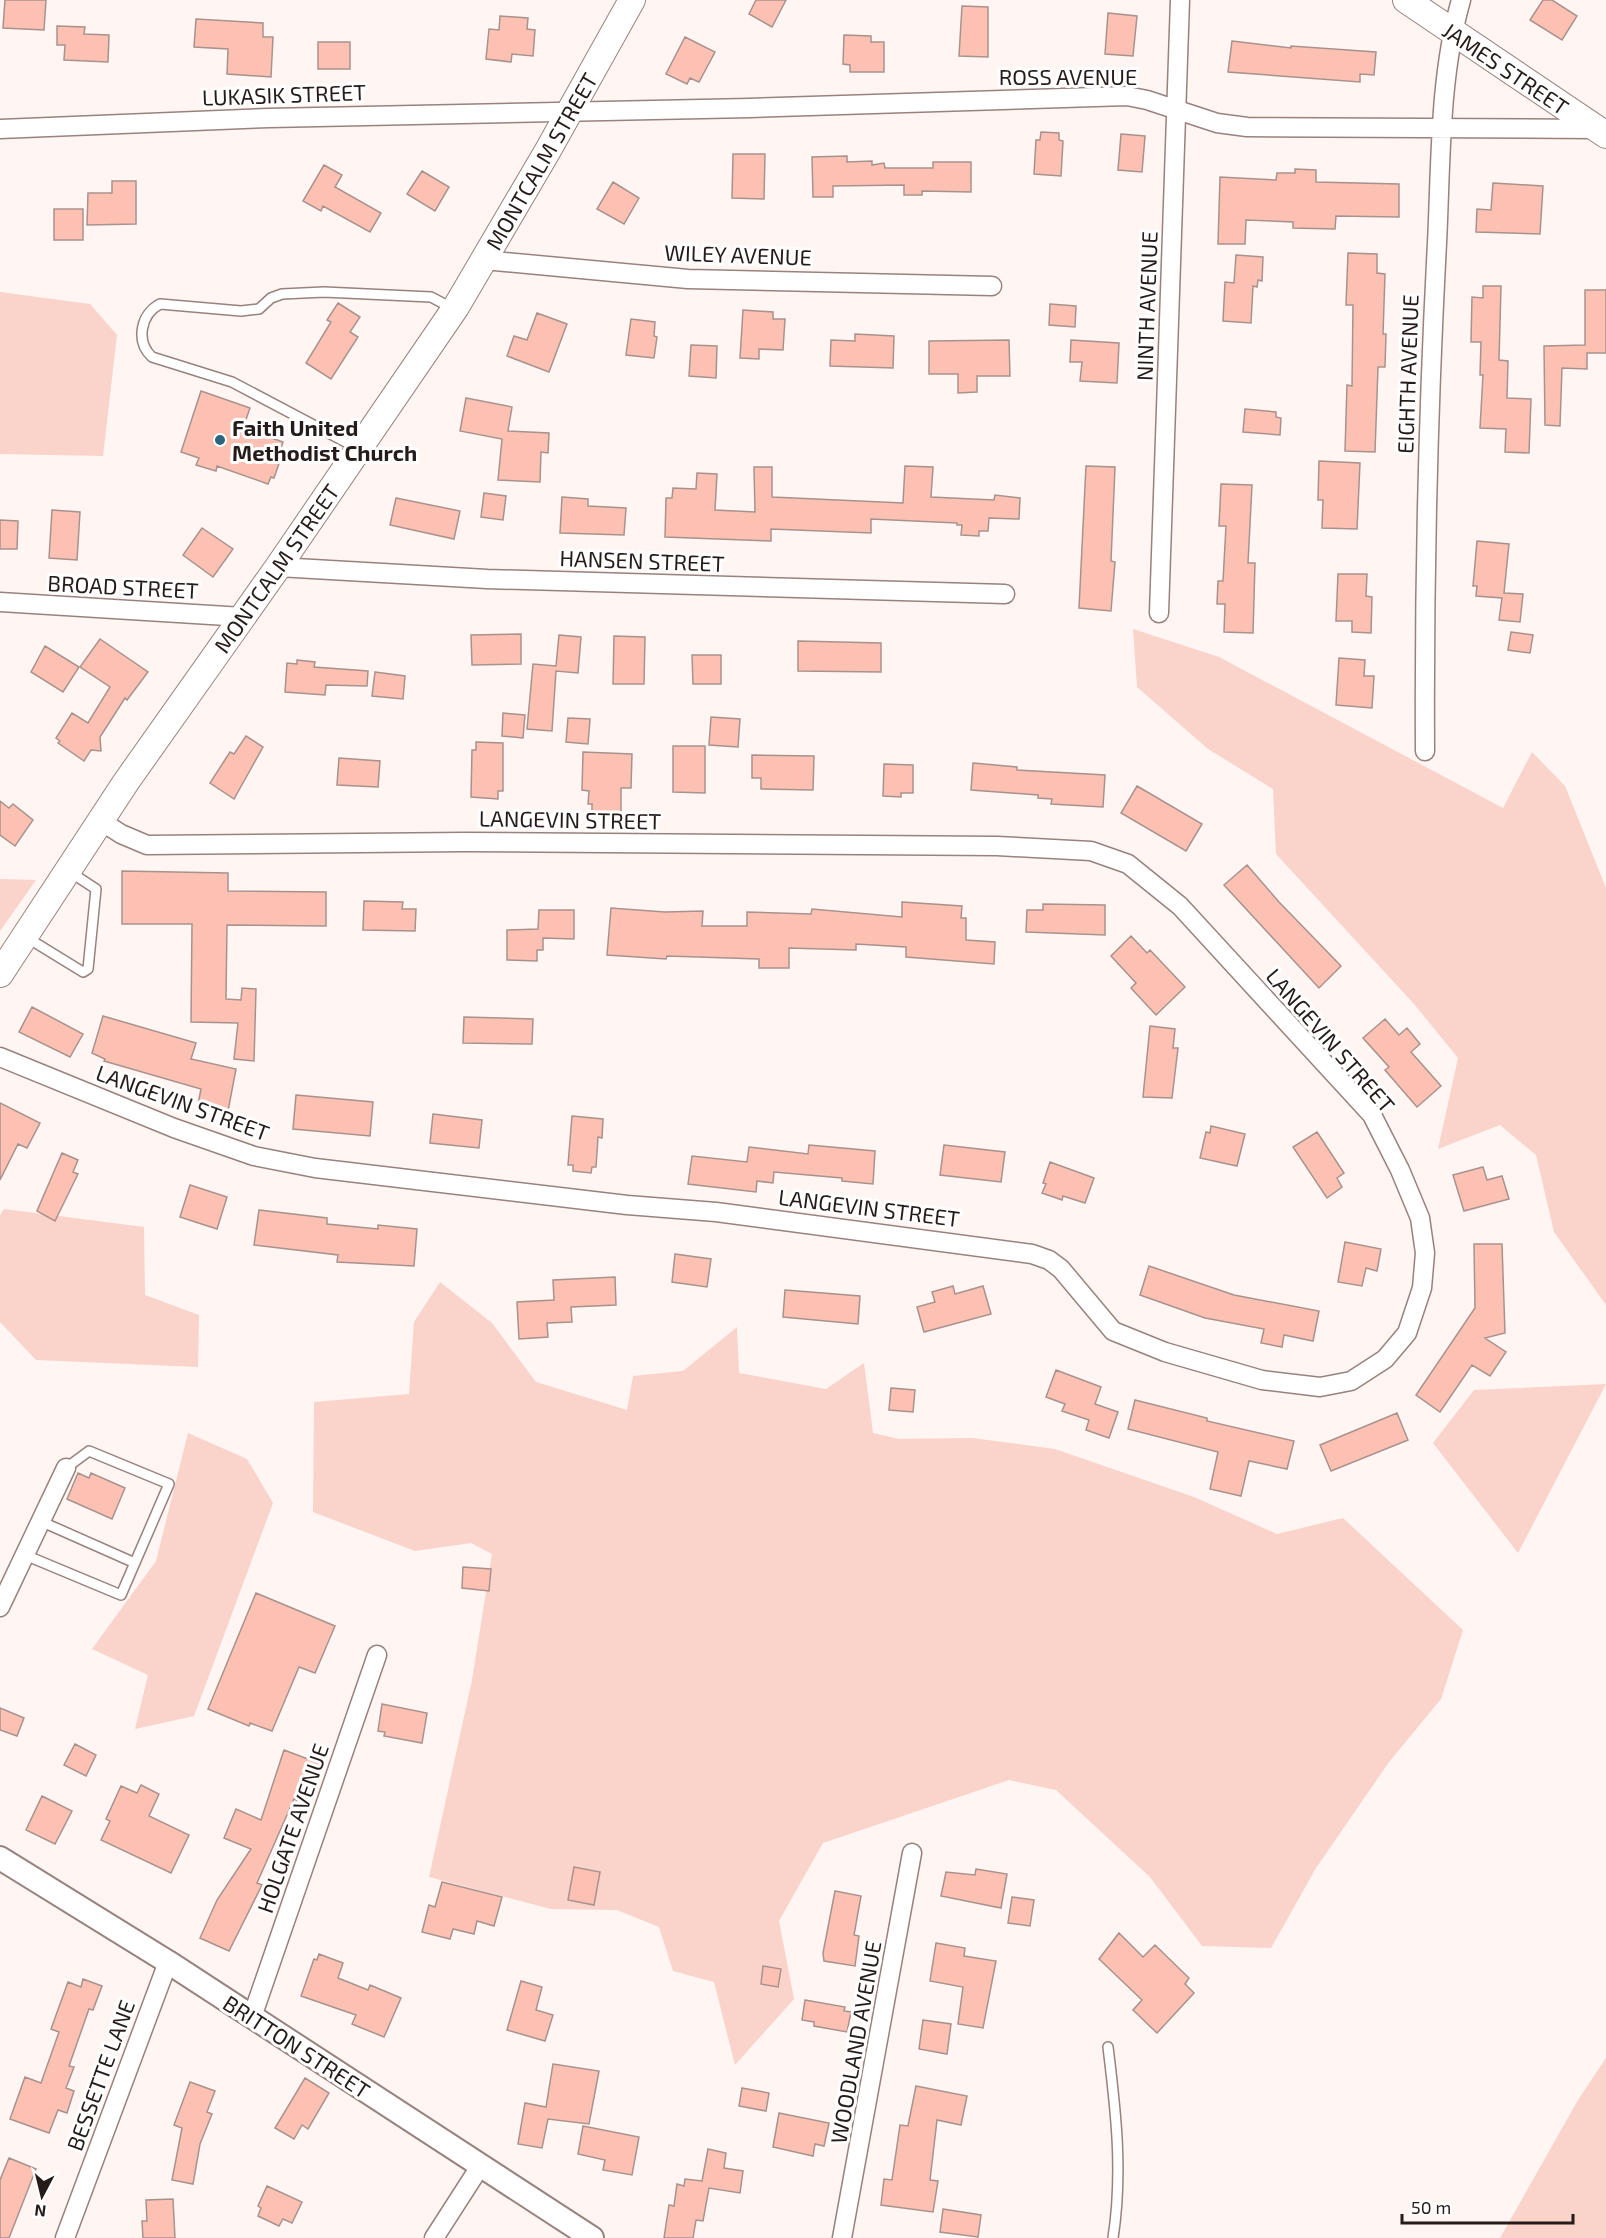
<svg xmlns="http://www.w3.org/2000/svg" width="1606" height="2238" font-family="'Exo 2',sans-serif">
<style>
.green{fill:#fad3ca}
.building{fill:#fdc1b4;stroke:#a9928d;stroke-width:1.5}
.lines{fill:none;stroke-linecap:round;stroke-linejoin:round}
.service-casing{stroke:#98827d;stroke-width:12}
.minor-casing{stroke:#98827d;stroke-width:21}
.tertiary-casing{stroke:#98827d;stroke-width:26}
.secondary-casing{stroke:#98827d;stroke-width:28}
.service{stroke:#fff;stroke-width:9}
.minor{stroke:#fff;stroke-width:18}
.tertiary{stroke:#fff;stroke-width:22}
.secondary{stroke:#fff;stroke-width:26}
.poi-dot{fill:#29667d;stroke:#fff;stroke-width:2}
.labels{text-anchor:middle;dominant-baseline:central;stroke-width:6;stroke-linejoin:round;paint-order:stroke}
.street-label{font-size:22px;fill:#251c1a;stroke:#fff}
.poi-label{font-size:22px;font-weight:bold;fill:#251c1a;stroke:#fff;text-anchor:start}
</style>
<rect width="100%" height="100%" fill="#fff5f2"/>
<path class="green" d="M0 292 90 304 117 335 103 456 0 454Z
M1133 629 1219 657 1503 808 1532 752 1565 786 1606 888V1305L1554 1232 1536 1155 1500 1125 1438 1149 1458 1058 1414 1004 1276 854 1273 789 1208 749 1137 687Z
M0 879 36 880 0 931Z
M4 1209 144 1227 145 1295 199 1315 198 1367 36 1360 0 1322V1215Z
M440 1282 492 1323 536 1382 627 1410 633 1376 683 1371 737 1327 739 1373 826 1389 864 1363 873 1433 899 1439 972 1438 1055 1449 1194 1497 1277 1534 1343 1518 1463 1630 1441 1699 1389 1762 1316 1868 1271 1948 1202 1946 1150 1877 1056 1790 1009 1780 823 1843 779 1921 794 1999 735 2065 714 1982 673 1971 659 1927 617 1910 551 1909 429 1877 472 1680 492 1554 471 1543 415 1551 313 1512 314 1402 409 1394 414 1322Z
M1606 1384 1518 1553 1433 1443 1474 1390Z
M188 1433 247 1459 273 1503 194 1716 135 1729 148 1675 92 1649 156 1561Z
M1606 2058V2238H1500L1578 2100Z"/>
<path class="building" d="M5 0H46L44 30 3 28Z
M756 0H786L772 27 749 14Z
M1543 0H1552L1577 16 1562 40 1530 20Z
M962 6 988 7V57L959 56Z
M1108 13 1137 16 1133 56 1105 54Z
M500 16 528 18 527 29 535 30 533 56 512 54 511 62 486 59 489 29 499 30Z
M196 19 263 23V37H273L271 77 227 74 228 49 194 47Z
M57 26 85 27 84 34 109 35 108 62 64 60 65 45H57Z
M844 35 871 36V42H884V72H850V65L843 64Z
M685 37 715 52 699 82 690 78 687 84 666 74Z
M1232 41 1291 48V46L1376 52 1374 75 1360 74V82L1228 72Z
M318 42H350V69H318Z
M1041 132 1059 133V140L1063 141 1061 176 1034 174 1036 140H1040Z
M1121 134 1145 136 1142 172 1118 170Z
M733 154H765L764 199 732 198Z
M847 156V162L872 161V165L884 163 885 168H933V162H971V192L922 191V195H904V185L833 186V197H813L812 157Z
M324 165 342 175 335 187 381 213 370 232 323 206 321 211 303 201Z
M1295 169 1316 170V182L1399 184V217L1336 216 1335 229 1293 228V222L1246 220 1245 244H1218L1220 177 1276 180 1277 173H1295Z
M422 171 449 187 435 211 407 194Z
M112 181H136V224L87 225 88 193H112Z
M613 182 639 198 624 224 597 209Z
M1493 183 1543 186 1540 234 1476 232 1477 209 1491 210Z
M54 209H83V240H54Z
M1348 253 1377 254V273L1385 274 1383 334H1386L1385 367H1378L1375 452 1345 451 1347 385 1352 386 1353 305H1346Z
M1236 255 1263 257 1262 281 1258 280 1257 287 1253 286 1251 323 1223 321 1225 282 1234 283Z
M1483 286H1501L1499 360 1508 361 1507 398 1531 399 1529 453 1505 452 1506 429 1480 428 1483 375H1480L1481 342H1471L1472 297 1483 298Z
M1585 290H1606V353H1587V369L1562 368 1560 426 1545 425 1544 346 1585 345Z
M338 303 360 317 350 332 358 337 331 379 306 363 331 322 327 320Z
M1050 304 1076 306 1075 327 1049 325Z
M743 310 773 312V319H785L783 350 759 349V359L740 358Z
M537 313 567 324 549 372 507 356 514 336 527 340Z
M631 319 655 322 654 336 657 337 654 358 626 355Z
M855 334 894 336 893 368 830 366 831 340 855 341Z
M1009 340 1010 376H977V392L958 393V374H929V341Z
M1071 340 1119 343 1117 383 1080 381 1082 362H1070Z
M691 345 717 346 716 378 689 376Z
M201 391 250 408 243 428 283 442 280 451 283 452 274 478 271 477 268 484 217 466 216 471 196 465 199 458 181 452Z
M466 398 512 407 508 431 549 433 548 453 541 452 540 482 498 480 502 439 460 431Z
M1245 409 1276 412V417L1281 418 1280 435 1243 432Z
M1319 461 1360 463 1357 529 1322 528 1323 500H1318Z
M905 466 933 467 931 497 994 500 995 495 1020 498 1019 519 989 518 988 531H979V536L961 535 962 525H957V523L871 519V533L771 529V541L665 537 666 498H672L673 488 696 489 697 473 717 474 715 510 755 512 754 467H772V497L903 503Z
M1086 466 1115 467 1111 561 1115 562 1111 611 1079 608Z
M1221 484 1252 485 1248 563H1255L1253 633 1224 632 1225 604H1217L1218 581H1223L1226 526H1219Z
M484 493 506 496 503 520 481 517Z
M562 497 588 499V506L626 508 624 535 560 533Z
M396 498 460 511 454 539 390 525Z
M52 510 80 512 77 560 49 558Z
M0 520 18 521 17 549H0Z
M202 528 233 549 213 577 183 555Z
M1477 541 1509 544 1504 593 1523 594 1520 622 1499 620 1502 598 1476 596 1477 586H1473Z
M1338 574H1367L1366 596 1372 597 1371 633 1352 632V621H1336Z
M1511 632 1533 635 1530 653 1508 650Z
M521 634V664L472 665 471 635Z
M559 635 581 637 578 673 556 671 552 731 527 729 533 664 556 666Z
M614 636 645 637 644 684H613Z
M100 639 148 672 127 700 125 698 100 737 101 751 91 750 84 761 58 743 60 741 56 738 72 713 88 723 110 687 80 667Z
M798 641 881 643V672L798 671Z
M45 646 79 667 63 692 31 672Z
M692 655H721V684H693Z
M1339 658 1365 660 1364 676H1374L1372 708 1336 705Z
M297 660 315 662 314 667 368 671 367 686 326 685 325 695 285 692 287 663 297 664Z
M375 672 405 676 403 699 372 696Z
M503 713 525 715 523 738 502 736Z
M711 717 740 719 738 747 709 745Z
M568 718 590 719 588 744 566 742Z
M246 736 263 747 234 799 210 783 230 752 234 754Z
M476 742 503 743V791H498V799L471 797 472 750H476Z
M673 746H705V793L673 792Z
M583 752 632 754 631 788H621V812L592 811V804H588L589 791 582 790Z
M752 755 814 756 813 790 761 789V778H752Z
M339 758 380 761 378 787 337 785Z
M973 763 1017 767V770L1105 775 1103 807 1051 804 1052 799 1038 798V795L971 790Z
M884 764 913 765V793H901V797L883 796Z
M1137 786 1202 824 1186 851 1121 813Z
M0 801 9 808 13 804 33 820 15 846 0 835Z
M1247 865 1279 902 1341 966 1319 988 1224 885Z
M122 871 228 873V891L326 892V926L227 925 226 999 241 1000 242 988 256 989 254 1061 234 1059 238 1023 191 1022 192 924H122Z
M364 901 403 902 402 909H416L415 931 363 930Z
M902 902 962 906 961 918H966V940L995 942 994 964 906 957V947L856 944V950L789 948V968H759V959L667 956 666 959 607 955 611 908 665 912 703 911 702 926H747V912L811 914 812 909 902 917Z
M1043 904 1105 905V935L1026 932 1027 910H1043Z
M539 910H574V939L543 938V950H537V961L507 960V930L538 929Z
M1131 936 1147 953 1150 950 1185 987 1156 1015 1131 988 1136 983 1111 956Z
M32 1007 83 1034 70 1057 19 1032Z
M103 1016 196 1043 191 1059 236 1069 228 1111 198 1104 201 1089 104 1061 105 1059 92 1053Z
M464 1017 533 1019 532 1044 463 1043Z
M1385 1019 1399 1035 1407 1028 1420 1044 1411 1052 1441 1086 1417 1107 1385 1070 1389 1067 1363 1038Z
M1150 1026 1175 1029 1173 1048H1178L1172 1098 1143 1097Z
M296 1095 373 1102 370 1136 293 1129Z
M0 1103 40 1123 27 1148 18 1144 0 1180Z
M433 1114 482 1120 479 1148 430 1143Z
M572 1116 603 1119 602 1138 598 1137 596 1167H592L591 1173 573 1171V1165H568Z
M1211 1126 1245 1134 1237 1166 1200 1158 1206 1132 1210 1133Z
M1317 1132 1344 1173 1337 1178 1342 1187 1327 1198 1293 1147Z
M809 1145 875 1151 873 1184 842 1181V1178L774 1172 773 1183 757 1181 756 1192 688 1184 692 1156 747 1162 749 1147 808 1154Z
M944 1145 1005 1152 1001 1182 940 1175Z
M62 1153 78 1160 73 1172 78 1174 55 1221 37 1211Z
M1050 1162 1094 1178 1085 1203 1063 1196 1062 1200 1042 1193 1046 1184 1043 1183Z
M1483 1167 1487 1180 1502 1176 1509 1199 1464 1211 1453 1175Z
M190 1185 227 1197 217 1229 180 1217Z
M259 1210 327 1218V1224L378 1229V1225L417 1229 414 1266 337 1262 338 1255 254 1245Z
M1345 1242 1381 1249 1377 1271 1366 1268 1362 1286 1338 1282Z
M1474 1244H1502L1505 1333 1485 1338 1506 1352 1490 1376 1472 1365 1440 1412 1416 1395 1475 1308Z
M675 1254 711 1259 707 1287 672 1282Z
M1149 1266 1234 1295 1319 1311 1313 1341 1284 1335 1282 1347 1261 1343 1264 1329 1205 1318 1140 1295Z
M615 1277 616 1305 571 1307 572 1322 547 1323 548 1337 519 1339 517 1302 554 1300 553 1280Z
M953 1286 955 1294 983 1286 991 1314 924 1332 917 1307 935 1302 932 1292Z
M785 1290 860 1296 858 1324 783 1317Z
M1056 1370 1101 1387 1095 1404 1118 1412 1109 1438 1086 1430 1089 1420 1062 1411 1065 1404 1046 1397Z
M891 1388 915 1390 913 1412 889 1410Z
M1135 1400 1207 1418V1421L1294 1441 1287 1469 1249 1461 1241 1496 1210 1489 1218 1452 1128 1429Z
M1397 1413 1408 1440 1331 1471 1320 1445Z
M78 1473 89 1478 91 1473 125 1488 112 1519 67 1499Z
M463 1567 491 1569 489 1591 462 1588Z
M256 1593 335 1626 315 1673 299 1667 272 1731 250 1723 249 1726 208 1709Z
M382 1704 427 1713 422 1743 384 1736 385 1732 378 1731Z
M0 1708 24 1718 17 1736 0 1730Z
M75 1744 96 1755 86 1776 64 1765Z
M284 1750 321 1764 315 1783 304 1780 298 1801 294 1799 257 1883 262 1885 229 1951 200 1938 217 1900 251 1849 224 1838 236 1809 261 1820Z
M141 1785 159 1794 149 1816 189 1835 171 1873 101 1840 110 1821 106 1819 121 1786 137 1793Z
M42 1796 72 1811 55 1844 26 1830Z
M574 1867 600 1872 594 1905 568 1900Z
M976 1869 1007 1874 1001 1908 941 1896 946 1872 975 1875Z
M442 1882 502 1897 494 1926 477 1921 474 1934 453 1929 450 1939 422 1932 429 1905 435 1907Z
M835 1891 861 1896 854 1935 859 1936 855 1966 824 1961 823 1953Z
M1012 1897 1034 1900 1030 1926 1008 1923Z
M1119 1933 1143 1957 1155 1945 1189 1978 1185 1984 1194 1993 1157 2033 1133 2010 1142 2000 1099 1959Z
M936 1943 965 1948 964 1956 996 1961 983 2028 958 2024 963 1987 930 1981Z
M319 1954 343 1963 338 1978 368 1990 370 1985 401 1998 384 2037 352 2024 356 2015 301 1996 314 1959 317 1960Z
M763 1966 781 1969 778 1987 761 1984Z
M83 1979 102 1986 93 2010 89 2009 69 2066 74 2067 66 2088 74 2091 67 2113 58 2110 49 2133 10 2119 25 2077 41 2083 59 2032 51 2029 68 1982 81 1987Z
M521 1981 542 1987 536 2010 553 2015 545 2041 507 2030Z
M805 2000 845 2007 844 2011 851 2012 847 2032 814 2026V2022L802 2020Z
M923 2020 951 2024 947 2054 919 2049Z
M553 2064 599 2071 589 2124 548 2119 542 2148 518 2144 525 2103 546 2107Z
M305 2078 329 2093 308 2129 302 2125 294 2139 275 2128Z
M190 2082 215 2091 207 2112 212 2114 200 2144 193 2184 172 2180 182 2128 174 2125Z
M916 2086 967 2096 961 2125 937 2120 930 2180 938 2181 933 2212 881 2205 884 2179 892 2180 900 2125 908 2126Z
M742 2088 769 2093 766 2111 739 2106Z
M779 2113 829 2123 824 2146 815 2144 813 2156 773 2147Z
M583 2126 639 2137 632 2175 603 2170 605 2160 578 2154Z
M708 2149 726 2153 724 2168 743 2171 740 2193 709 2188 703 2221 696 2220 693 2238H664L669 2205 674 2206 677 2184 684 2186 685 2179 702 2181Z
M9 2158 36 2169 9 2238H0V2180Z
M267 2186 302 2202 292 2223 283 2219 279 2226 258 2216 261 2208 258 2206Z
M173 2199 175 2238H143L142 2221H147L146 2200Z
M943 2209 981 2215 978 2237 940 2232Z"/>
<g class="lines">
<g class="service-casing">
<path id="service" d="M357 448 232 382 152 357C135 341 141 314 160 304L241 311 259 309 271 298 282 294 324 292 431 297 452 308
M26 937 83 972 88 969 96 889 70 872
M40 1521 135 1563
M25 1555 121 1595 169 1484 89 1451 66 1468
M1108 2047C1116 2112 1123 2173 1113 2238"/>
</g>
<g class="minor-casing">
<path id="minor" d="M0 129 269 118 750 108 1127 96 1147 100 1217 123 1247 127 1598 129
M484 260 688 279 992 286
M278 567 487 579 1005 594
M0 602 243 617
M1159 613 1180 0
M1425 751C1424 581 1428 412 1437 243 1441 163 1439 77 1461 0
M0 1057 174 1128 254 1156 315 1168 627 1205 716 1212 1032 1254 1049 1260 1061 1269 1113 1331 1165 1352 1262 1380 1320 1387 1351 1381 1385 1359 1407 1333 1422 1288 1425 1253 1420 1218 1400 1170 1372 1115 1180 906 1128 864 1091 851 997 846 465 842 147 845 121 834 101 821
M0 1607 66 1468
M252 2017 377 1655
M65 2238 168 1962
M434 2238 481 2165
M842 2238 912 1853"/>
</g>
<g class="tertiary-casing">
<path id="tertiary" d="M0 1858 168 1962 592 2238"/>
</g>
<g class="secondary-casing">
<path id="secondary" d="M1406 0 1606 135
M0 974 126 782 278 567 456 307 547 152 632 0"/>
</g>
<use href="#service" class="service"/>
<use href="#minor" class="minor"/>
<use href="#tertiary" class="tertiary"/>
<use href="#secondary" class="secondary"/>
</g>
<circle class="poi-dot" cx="220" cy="440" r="6"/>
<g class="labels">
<g class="street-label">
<text transform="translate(1506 68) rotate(34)">JAMES STREET</text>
<text x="1068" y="76">ROSS AVENUE</text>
<text transform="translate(284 94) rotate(-2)">LUKASIK STREET</text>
<text transform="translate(541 161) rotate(-60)">MONTCALM STREET</text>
<text transform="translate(738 254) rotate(2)">WILEY AVENUE</text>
<text transform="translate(1146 306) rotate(-88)">NINTH AVENUE</text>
<text transform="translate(1407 374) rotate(-88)">EIGHTH AVENUE</text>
<text transform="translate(642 560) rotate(2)">HANSEN STREET</text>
<text transform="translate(276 568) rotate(-55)">MONTCALM STREET</text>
<text transform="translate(123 586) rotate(3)">BROAD STREET</text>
<text transform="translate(570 819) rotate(1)">LANGEVIN STREET</text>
<text transform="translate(1331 1040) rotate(49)">LANGEVIN STREET</text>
<text transform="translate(183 1102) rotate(20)">LANGEVIN STREET</text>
<text transform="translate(869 1207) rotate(7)">LANGEVIN STREET</text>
<text transform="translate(292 1828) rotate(-71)">HOLGATE AVENUE</text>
<text transform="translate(855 2042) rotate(-80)">WOODLAND AVENUE</text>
<text transform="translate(297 2046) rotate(33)">BRITTON STREET</text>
<text transform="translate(100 2075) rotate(-70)">BESSETTE LANE</text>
</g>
<g class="poi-label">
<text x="232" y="427">Faith United<tspan x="232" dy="25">Methodist Church</tspan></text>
</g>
</g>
<g transform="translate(42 2196) rotate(187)" stroke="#ffffff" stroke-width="4.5" paint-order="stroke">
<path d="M0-4.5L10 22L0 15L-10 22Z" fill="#251c1a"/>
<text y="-9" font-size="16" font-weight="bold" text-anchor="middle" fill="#251c1a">N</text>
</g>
<path d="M1402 2214v9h171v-9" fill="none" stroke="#251c1a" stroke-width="3"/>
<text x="1411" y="2214" font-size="18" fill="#251c1a" stroke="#ffffff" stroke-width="4.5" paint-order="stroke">50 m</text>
</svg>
